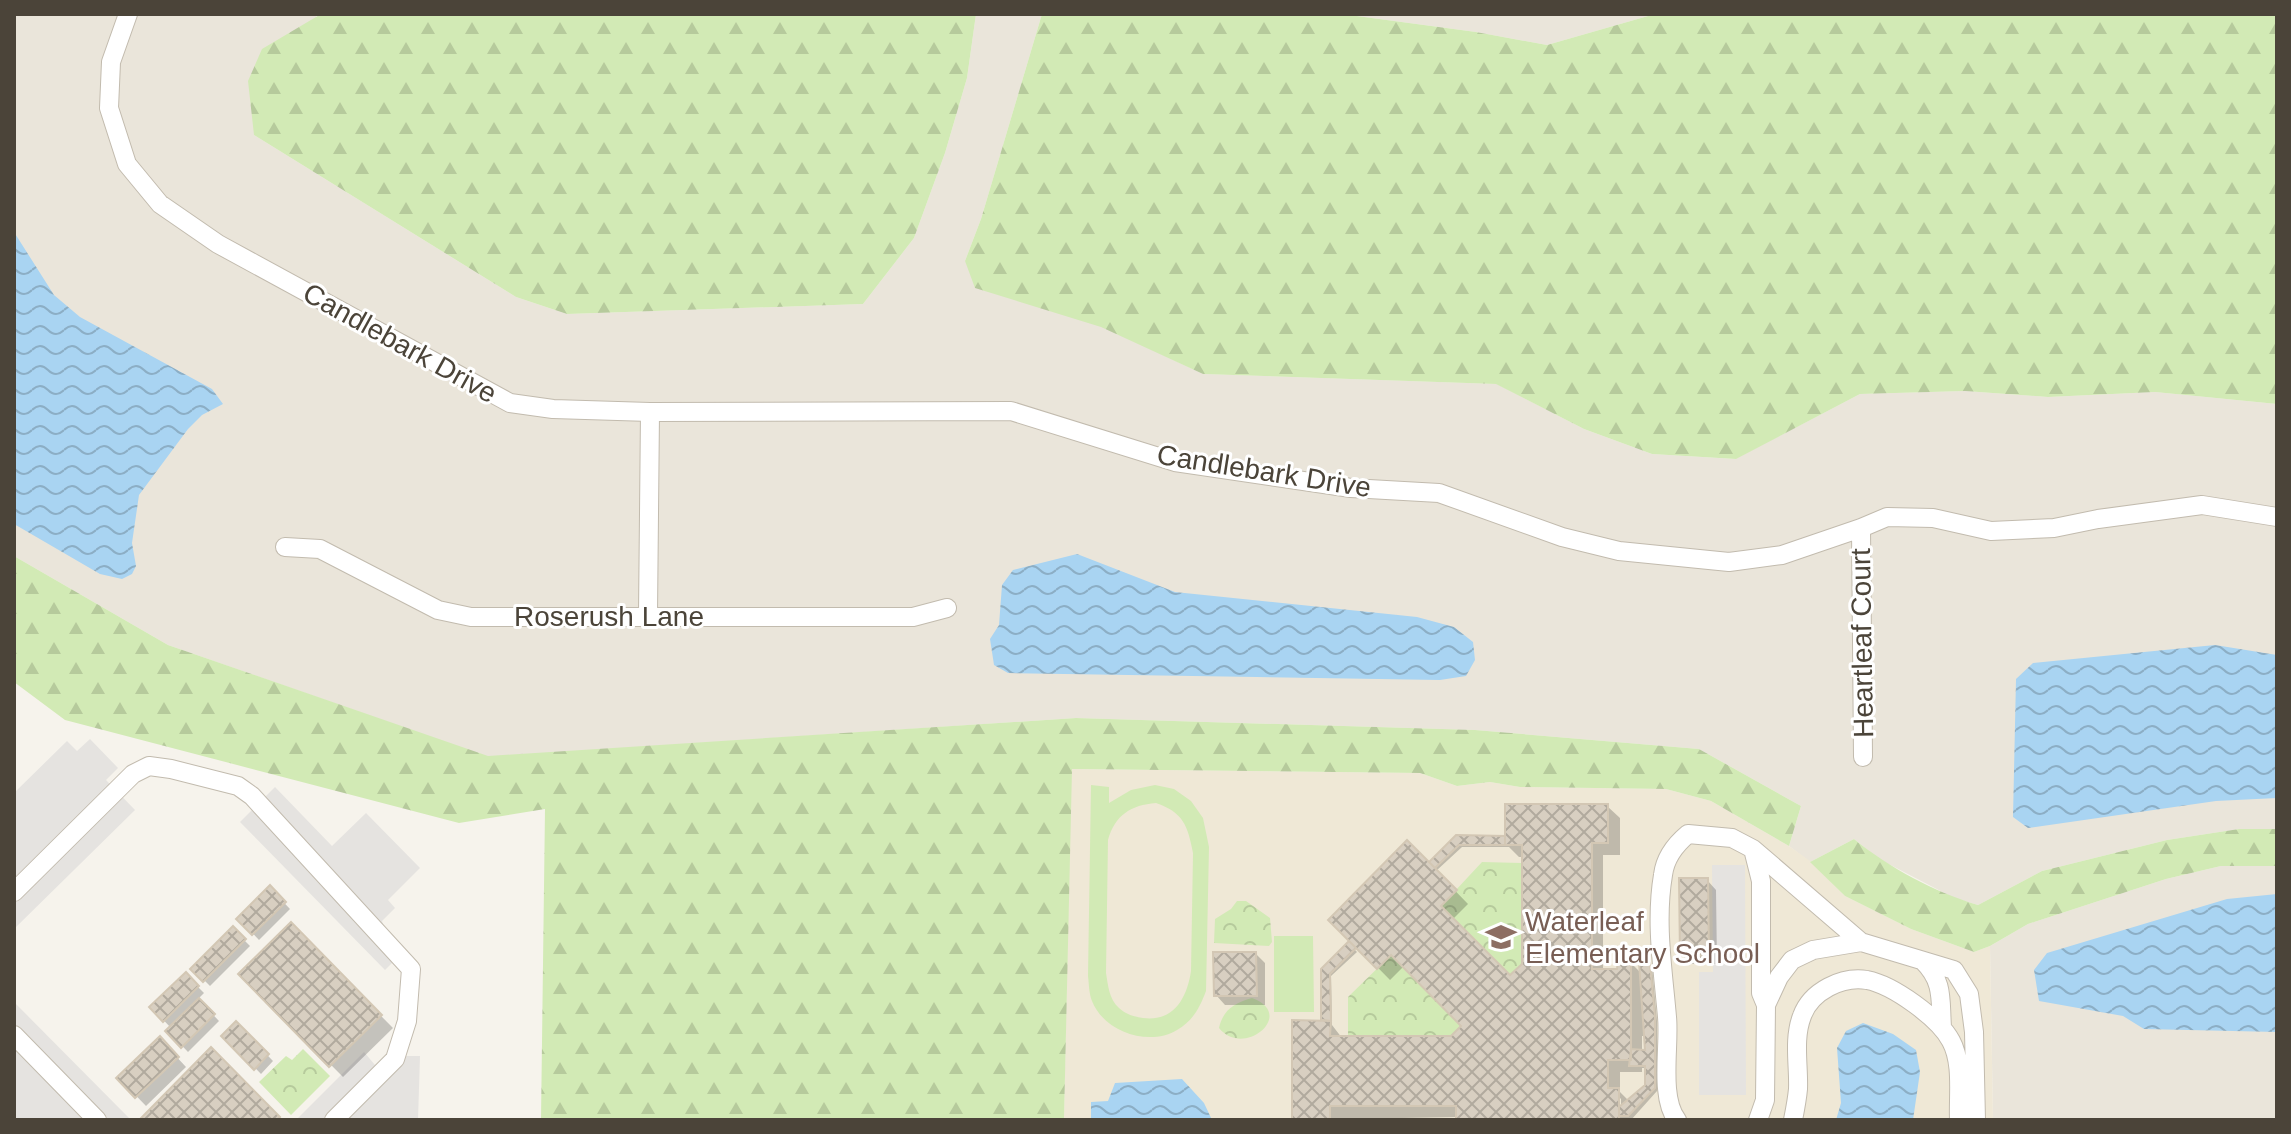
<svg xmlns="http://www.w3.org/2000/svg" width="2291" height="1134" font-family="Arial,sans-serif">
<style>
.residential{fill:#eae5da}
.education{fill:#efe8d6}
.forest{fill:url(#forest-firs)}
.park{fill:url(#park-crowns)}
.garden{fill:#d2eab5;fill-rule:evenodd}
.parking{fill:#e5e3e0}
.water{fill:url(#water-waves)}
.shadow{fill:#0003;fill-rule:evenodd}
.building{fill:url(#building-cross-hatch);stroke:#d3c7b4;stroke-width:2}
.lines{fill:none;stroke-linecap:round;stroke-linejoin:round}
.minor-casing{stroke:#c2bbae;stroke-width:20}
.minor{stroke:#fff;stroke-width:18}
.labels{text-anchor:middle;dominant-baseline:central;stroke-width:6;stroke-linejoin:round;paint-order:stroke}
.street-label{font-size:28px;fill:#4b4439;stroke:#fff}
.education-label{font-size:28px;fill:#785e54;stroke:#fff;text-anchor:start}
</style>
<defs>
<pattern id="forest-firs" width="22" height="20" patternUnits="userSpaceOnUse" patternTransform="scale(2)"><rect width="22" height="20" fill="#d2eab5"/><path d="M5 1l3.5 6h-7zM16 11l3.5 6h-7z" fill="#b6ca9c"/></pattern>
<pattern id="park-crowns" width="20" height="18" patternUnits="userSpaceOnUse" patternTransform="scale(2)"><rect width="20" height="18" fill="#d2eab5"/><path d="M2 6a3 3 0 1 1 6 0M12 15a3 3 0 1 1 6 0" fill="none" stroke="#b6ca9c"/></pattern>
<pattern id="water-waves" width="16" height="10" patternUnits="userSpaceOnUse" patternTransform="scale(2)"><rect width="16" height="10" fill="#a9d4f2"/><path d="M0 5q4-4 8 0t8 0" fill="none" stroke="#8caec5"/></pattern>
<pattern id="building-cross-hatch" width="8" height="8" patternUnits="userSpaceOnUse" patternTransform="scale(2)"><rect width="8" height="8" fill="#d8cfc1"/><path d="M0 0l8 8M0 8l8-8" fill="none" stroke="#b1aa9e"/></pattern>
</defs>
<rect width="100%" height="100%" fill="#f6f3ec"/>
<path class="residential" d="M14 14H321L317 15 254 135 516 297 567 314 863 304 914 238 945 153 967 78 976 14H1042L981 219 965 261 1203 374 1497 384 1584 429 1652 454 1735 459 1860 394 1965 391 2048 397 2155 392 2277 404V829H2239L2167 840 2042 871 1978 905 1954 898 1879 859 1854 839 1810 862 1789 846 1801 806 1699 749 1475 730 1076 718 488 757 168 645 14 556Z
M1342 14H1655L1547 45 1476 32Z
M2221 866H2277V1120H1993L1990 946 2028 924 2166 879Z"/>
<path class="education" d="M1071 769 1420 773 1457 786 1490 782 1520 787 1666 789 1711 801 1789 846 1810 861 1845 896 1911 929 1974 952 1990 946 1993 1120H1064Z"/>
<path class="forest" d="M321 14H976L967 78 945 153 914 238 863 304 567 314 516 297 254 135 248 81 262 49Z
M1042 14H1342L1476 32 1547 45 1655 14H2277V404L2155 392 2048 397 1965 391 1860 394 1736 459 1652 454 1584 429 1496 384 1203 374 1101 327 975 288 965 261 981 219Z
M14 556 168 645 488 756 1076 718 1475 730 1699 749 1801 806 1789 846 1711 801 1666 789 1520 787 1490 782 1457 786 1420 773 1072 769 1064 1120H541L545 809 459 823 65 720 14 682Z
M2239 829H2277V866H2221L2166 879 2028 924 1990 946 1974 952 1911 929 1845 896 1810 862 1854 839C1890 868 1934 892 1978 905L2042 871 2167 840Z"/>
<path class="park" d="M1482 862 1522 863V964L1510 975 1441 906Z
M1237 901H1246L1270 918 1272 942 1269 946 1214 943 1215 919 1231 909Z
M1391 955 1461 1026 1451 1036H1348V997Z
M1252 998C1297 1014 1244 1059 1219 1028 1223 1010 1234 1003 1252 998Z
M303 1049 330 1076 291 1115 259 1082 286 1056 292 1060Z"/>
<path class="garden" d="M1091 785 1109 787V803L1131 790 1155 785 1174 789 1191 801 1203 818 1209 847 1206 991C1200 1007 1193 1021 1177 1030 1149 1047 1104 1032 1092 1001 1089 994 1089 984 1088 976ZM1156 803C1183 812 1188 826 1193 853L1191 971C1187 998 1174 1022 1143 1018 1135 1017 1125 1014 1119 1008 1109 999 1108 985 1106 973L1108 840C1115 815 1131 805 1156 803Z
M1274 936H1313L1314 1012H1274Z"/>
<path class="parking" d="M90 739 118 768 106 780 135 810 14 929V793L67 741 77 751Z
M275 787 332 846 366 813 420 868 388 900 395 908 382 921 394 961 385 970 240 822Z
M1712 865H1745L1746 1095H1699V972H1713Z
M14 1002 131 1120H14Z
M364 1052 375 1065 406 1056H420L418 1120H296Z"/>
<path class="water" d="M14 232 54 295 80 317 212 389 223 404 202 415 188 429 139 495 132 543 136 566 132 574 122 579 100 574 14 524Z
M1077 554 1175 592 1417 617 1454 627 1473 642 1475 660 1466 676 1440 680 1008 673 994 665 990 639 999 625 1002 585 1013 570Z
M2215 645 2277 655V798L2216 801 2028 828 2013 817 2016 679 2033 663Z
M2277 894V1032L2144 1029 2123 1016 2039 1001 2034 970 2047 953 2227 899Z
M1863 1023 1893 1034 1916 1050 1920 1072 1913 1120H1836L1841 1103 1837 1048 1846 1031Z
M1182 1079 1204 1103 1212 1120H1091V1102L1108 1101 1115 1083Z"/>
<path class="shadow" d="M1607 806 1620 818V855H1603V971H1619L1630 962 1642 974 1649 965 1652 967 1657 1021V1091L1631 1120H1458V1117L1294 1120 1326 1023 1323 1020V970L1349 944 1357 952 1331 976 1332 1025 1342 1038H1452L1464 1026 1404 966 1390 980 1331 920 1429 865 1457 837 1507 838ZM1462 847H1509L1519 857H1524V965L1510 978 1452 920 1468 904 1436 871ZM1642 1036H1646L1647 1052H1642ZM1642 1068H1647V1086L1629 1101 1620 1092V1072H1642ZM1617 1095 1621 1099V1117H1617Z
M1707 880 1716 890 1717 964H1691L1682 955Z
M270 888 290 909 259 940 239 919Z
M291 925 393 1028 343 1077 241 974Z
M233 929 250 946 210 986 193 969Z
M1256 954 1265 963V1005H1225L1216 995Z
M186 975 204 993 198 999 219 1021 188 1052 168 1031 171 1028 152 1008Z
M236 1023 273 1061 261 1074 224 1036Z
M160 1039 186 1067 146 1106 119 1078Z"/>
<path class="building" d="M1505 804H1608V843H1592V969H1617L1618 961 1631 960V1060H1608V1088H1619V1120H1456V1106H1330V1120H1292V1020L1331 1021 1330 1036H1451L1461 1026 1391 955 1377 969 1328 920 1407 840 1457 890 1441 906 1510 975 1522 964V845H1505Z
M1456 835 1505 836V845H1459L1435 868 1429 862Z
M1679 878H1708L1709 955 1680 956Z
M270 885 286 902 252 935 236 919Z
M291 922 382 1015 329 1067 238 974Z
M233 926 246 939 203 982 190 969Z
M1349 941 1356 948 1330 974 1331 1021 1321 1020V969Z
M1213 952H1256L1257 996H1214Z
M1639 962 1650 963 1655 1017V1088L1628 1116H1619V1107L1645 1085V1066H1629L1631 1049 1645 1050Z
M186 972 199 986 163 1022 149 1007Z
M199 998 215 1014 181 1048 165 1031Z
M236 1021 269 1054 254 1070 221 1036Z
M160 1036 179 1057 135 1098 116 1078Z
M211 1047 280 1117 277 1120H144L141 1118Z"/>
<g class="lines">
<g class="minor-casing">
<path id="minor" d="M128 14 111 62 109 108 127 164 160 204 218 244 510 403 553 409 650 412 1011 411 1175 462 1351 488 1439 493 1562 537 1619 551 1729 562 1782 555 1861 528 1887 517 1933 518 1991 531 2054 528 2098 519 2202 505 2277 517
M1861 528 1863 757
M285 547 320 549 438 610 471 617H913L947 608
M648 615 650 412
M1753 849 1761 881V993L1766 1005
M14 892 133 774 149 766 171 769 238 786 252 796 411 969 407 1021 395 1059 334 1120
M1923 961C1944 982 1940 999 1942 1027
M14 1035 97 1120
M1677 1120C1659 1097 1670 1045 1667 1017 1663 970 1655 922 1663 875 1665 858 1676 844 1688 834L1732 838 1753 849 1861 942
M1758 1120 1765 1100 1766 1005 1779 977 1792 960 1813 950 1861 942 1954 970 1969 994 1974 1032 1976 1120
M1793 1120C1795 1110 1797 1100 1798 1089 1799 1066 1793 1039 1802 1016 1811 991 1842 976 1867 980 1893 985 1939 1018 1951 1041 1963 1063 1958 1095 1959 1120"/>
</g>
<use href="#minor" class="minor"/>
</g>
<defs>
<g id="school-bare" transform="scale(2.4)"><path d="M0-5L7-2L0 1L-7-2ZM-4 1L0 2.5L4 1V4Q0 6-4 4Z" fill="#8d6e63" stroke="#fff" stroke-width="2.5" paint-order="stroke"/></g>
</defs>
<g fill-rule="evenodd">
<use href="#school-bare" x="1501" y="937"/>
</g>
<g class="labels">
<g class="street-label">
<text transform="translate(400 343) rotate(29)">Candlebark Drive</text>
<text transform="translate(1264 471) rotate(9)">Candlebark Drive</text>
<text x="609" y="616">Roserush Lane</text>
<text transform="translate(1862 643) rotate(-91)">Heartleaf Court</text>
</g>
<g class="education-label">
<text x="1525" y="921">Waterleaf<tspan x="1525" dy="32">Elementary School</tspan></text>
</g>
</g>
<rect width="2291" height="1134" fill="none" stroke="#4b4439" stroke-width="32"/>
</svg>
